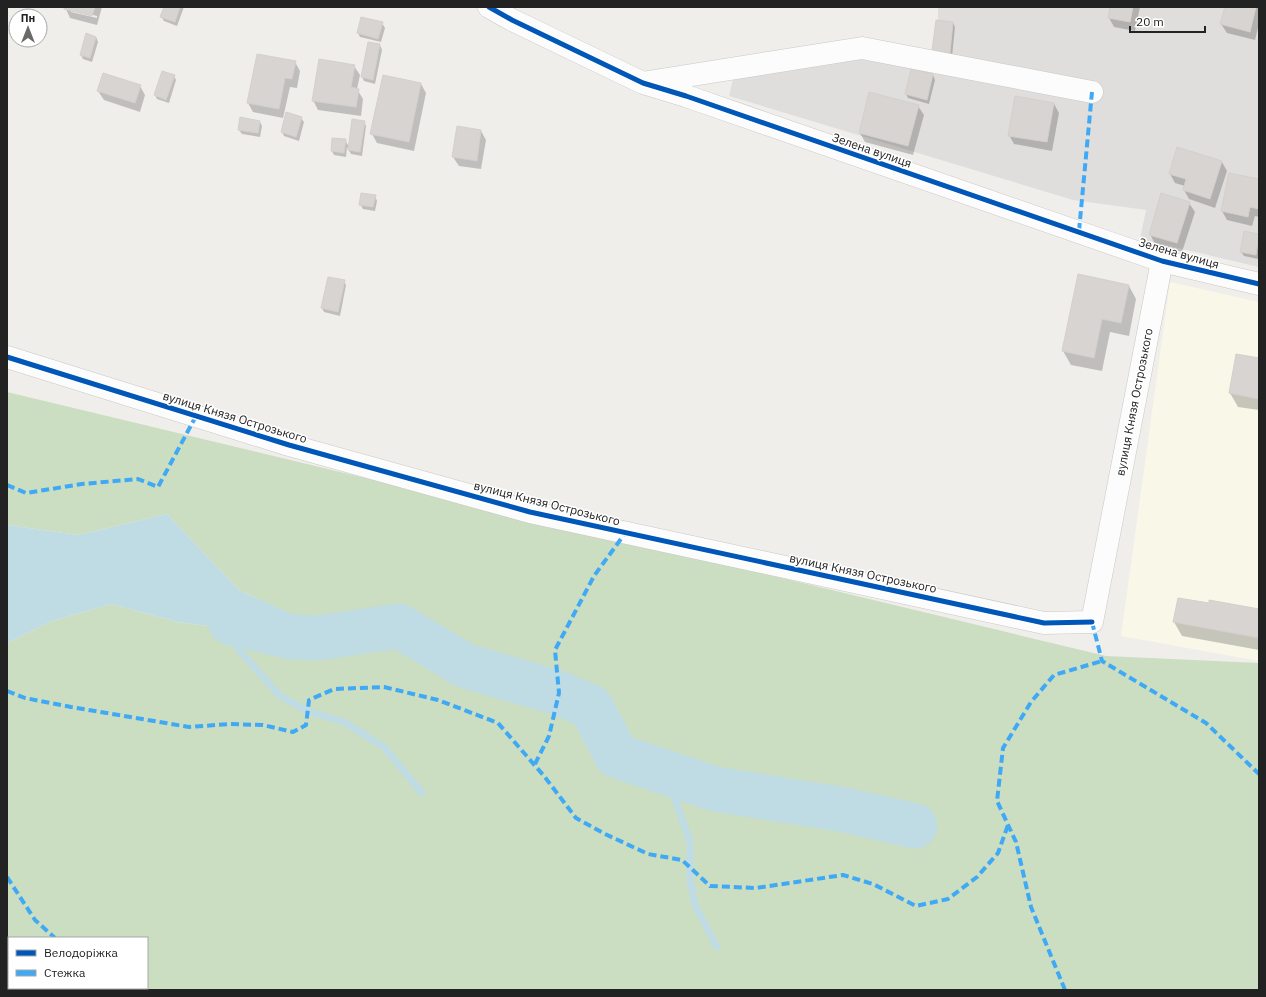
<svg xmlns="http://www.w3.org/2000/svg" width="1266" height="997" font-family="'IBM Plex Sans',sans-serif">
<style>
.residential{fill:#dfdedc}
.education{fill:#f8f7e8}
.forest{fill:#cbdec1;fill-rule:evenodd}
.water{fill:#bfdbe3}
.shadow{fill:#0003;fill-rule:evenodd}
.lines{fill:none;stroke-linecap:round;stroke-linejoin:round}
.stream{stroke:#bfdbe3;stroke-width:7}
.river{stroke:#bfdbe3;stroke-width:45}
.building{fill:#d7d4d2;stroke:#d3d0cc}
.minor-casing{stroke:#c9c8c7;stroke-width:23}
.minor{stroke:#fdfcfc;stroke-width:22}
.quiet{stroke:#3fa9f5;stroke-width:4;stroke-dasharray:8 4;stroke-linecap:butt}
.cycleway-casing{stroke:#fff;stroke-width:8}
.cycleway{stroke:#0057b8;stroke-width:5}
.labels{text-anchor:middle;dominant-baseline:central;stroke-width:3;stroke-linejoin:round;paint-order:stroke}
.street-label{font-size:12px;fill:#222;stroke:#fff}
</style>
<rect width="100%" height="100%" fill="#f0eeeb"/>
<path class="residential" d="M938 7H1259V267L1140 239 1146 210 1073 200 729 96 733 79 856 56 938 71Z"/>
<path class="education" d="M1170 282 1259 302V661L1121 636Z"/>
<path class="forest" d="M7 392 1106 656 1259 663V990H7V643L52 621 111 604 178 622 291 637 304 620 239 590 167 514 78 535 7 525ZM9 938H147V988H9Z"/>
<path class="water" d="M167 514 239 590 305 620 292 637 178 622 111 604 52 621 7 643V525L78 535Z"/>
<path class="shadow" d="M65 7H102L97 25 70 18ZM71 9 97 16V18L71 12Z
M165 7H184L177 26 164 21 161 16Z
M1111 7H1140L1135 31 1114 27 1109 18Z
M1226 7H1259V24L1255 40 1227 33 1221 24Z
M382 23 385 28 381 42 360 37 358 33Z
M953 23 955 27 952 57 936 55Z
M96 37 98 42 92 62 83 59 81 55Z
M380 45 382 50 375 84 364 81 362 77Z
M295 62 300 71 297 88 290 87 283 118 253 112 248 103Z
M354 66 360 75 357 89 363 99 361 116 318 110 313 100Z
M912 70 933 75 935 80 929 104 908 98 906 94Z
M174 76 176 80 169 103 157 99 155 95Z
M421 84 426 93 414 151 377 143 372 134Z
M140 86 145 95 140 112 104 100 98 91Z
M1054 104 1059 113 1052 151 1014 144 1009 135Z
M918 106 924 115 913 155 865 142 860 133Z
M301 118 304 122 299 141 284 136 282 132Z
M260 122 262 126 260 137 242 134 239 130Z
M364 122 366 126 362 156 351 154 347 147 346 157 334 155 332 151 333 139 345 140 349 147Z
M481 131 486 140 481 169 459 166 453 157Z
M1222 162 1227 171 1215 208 1189 199 1184 190 1185 186 1175 183 1170 174Z
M1259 180V217L1255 216 1252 226 1227 220 1222 211Z
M375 196 377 201 375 211 363 209 360 204Z
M1189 203 1195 212 1182 252 1155 244 1150 234Z
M1245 232 1259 235 1258 259 1244 256 1241 252Z
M344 281 346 285 340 316 324 312 322 308Z
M1129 286 1136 299 1129 336 1110 332 1102 371 1071 365 1063 351Z
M1259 359V410L1238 407 1230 393Z
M1209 604 1259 610V650L1182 636 1174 622Z"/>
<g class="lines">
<path class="stream" d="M224 621 239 650 280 696 308 711 344 722 384 747 422 793
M665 772 690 841V880L695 905 717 947"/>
<path class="river" d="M231 623 292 637 317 638 399 626 466 666 559 693 591 707 617 756 715 789 845 810 915 826"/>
</g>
<path class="building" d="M64 7H95L92 16 64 9Z
M164 7H180L175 22 160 17Z
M1110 7H1133L1130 22 1108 18Z
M1225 7H1256L1250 32 1220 24Z
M361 17 383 22 378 39 357 33Z
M936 20 953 22 950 53 932 51Z
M86 33 96 37 90 58 80 55Z
M368 42 380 44 373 80 361 77Z
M257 54 296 61 292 79 285 78 279 109 247 103Z
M319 59 355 65 351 87 359 89 356 107 312 101Z
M911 69 933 74 927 100 905 94Z
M162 71 175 75 166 100 154 95Z
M103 73 141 85 135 103 97 91Z
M383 75 421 83 409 142 370 134Z
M869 92 919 105 908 146 859 133Z
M1015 96 1054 103 1047 142 1008 136Z
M286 112 302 117 296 137 281 132Z
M240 117 260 121 258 133 238 130Z
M352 119 365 121 360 152 348 150Z
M457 126 481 130 477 161 452 157Z
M332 138 346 139 344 153 331 151Z
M1177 147 1222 161 1210 199 1183 190 1186 179 1169 174Z
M1229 173 1259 179V209L1250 207 1248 217 1221 211Z
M361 193 376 195 373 207 359 205Z
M1161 193 1190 202 1177 243 1149 235Z
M1244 231 1259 234 1256 255 1240 252Z
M1078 274 1129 285 1121 323 1102 319 1094 358 1062 351Z
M328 277 345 280 338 312 321 308Z
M1236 354 1259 358V399L1229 393Z
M1178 598 1209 603V600L1259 609V638L1173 622Z"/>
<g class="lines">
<g class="minor-casing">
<path id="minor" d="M489 7 512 20 643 83 686 96 1162 261 1259 284
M648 82 862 48 1092 92
M7 357 289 445 530 512 1044 623 1092 622
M1092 622 1162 261"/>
</g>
<use href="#minor" class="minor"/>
<path class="quiet" d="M1079 231 1092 92
M7 485 26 493 82 484 138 479 158 487 196 416
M1092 622 1102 661 1206 723 1259 774
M7 691 25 698 71 707 189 727 229 724 263 725 293 732 306 725 309 700 334 689 384 687 438 700 498 723 544 776 576 818 605 834 648 854 682 860 710 886 756 888 843 875 873 884 916 906 948 899 977 877 998 853 1008 825
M535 764 549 736 559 693 555 650 594 576 626 532
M7 877 35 920 55 938
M109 988 112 990
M1065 990 1031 907 1016 842 997 801 1003 748 1031 702 1054 675 1102 661"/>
<g class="cycleway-casing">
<path id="cycleway" d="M489 7 512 20 643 83 686 96 1162 261 1259 284
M7 357 289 445 530 512 1044 623 1092 622"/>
</g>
<use href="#cycleway" class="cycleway"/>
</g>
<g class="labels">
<g class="street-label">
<text transform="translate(872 150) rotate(19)">Зелена вулиця</text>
<text transform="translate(1179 253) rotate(16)">Зелена вулиця</text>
<text transform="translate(1134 402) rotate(-79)">вулиця Князя Острозького</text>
<text transform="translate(235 417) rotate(17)">вулиця Князя Острозького</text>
<text transform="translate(547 503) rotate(14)">вулиця Князя Острозького</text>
<text transform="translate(863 573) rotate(12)">вулиця Князя Острозького</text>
</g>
</g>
<rect width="1266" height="997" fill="none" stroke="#222222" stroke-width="16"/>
<rect x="8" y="937" width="140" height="52" fill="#ffffff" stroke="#a7a7a7"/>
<rect x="16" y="950" width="20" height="6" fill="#0057b8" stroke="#a7a7a7"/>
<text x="44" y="957" font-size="12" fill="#222222">Велодоріжка</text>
<rect x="16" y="970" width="20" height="6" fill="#3fa9f5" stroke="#a7a7a7"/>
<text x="44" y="977" font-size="12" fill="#222222">Стежка</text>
<g transform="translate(28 28)"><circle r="19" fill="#ffffff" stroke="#a7a7a7"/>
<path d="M0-3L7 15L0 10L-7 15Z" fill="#6a6968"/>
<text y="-6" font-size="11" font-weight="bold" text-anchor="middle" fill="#222222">Пн</text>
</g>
<path d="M1130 26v6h75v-6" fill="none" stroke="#222222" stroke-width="2"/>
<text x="1136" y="26" font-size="12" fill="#222222" stroke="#ffffff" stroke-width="3" paint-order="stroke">20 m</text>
</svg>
